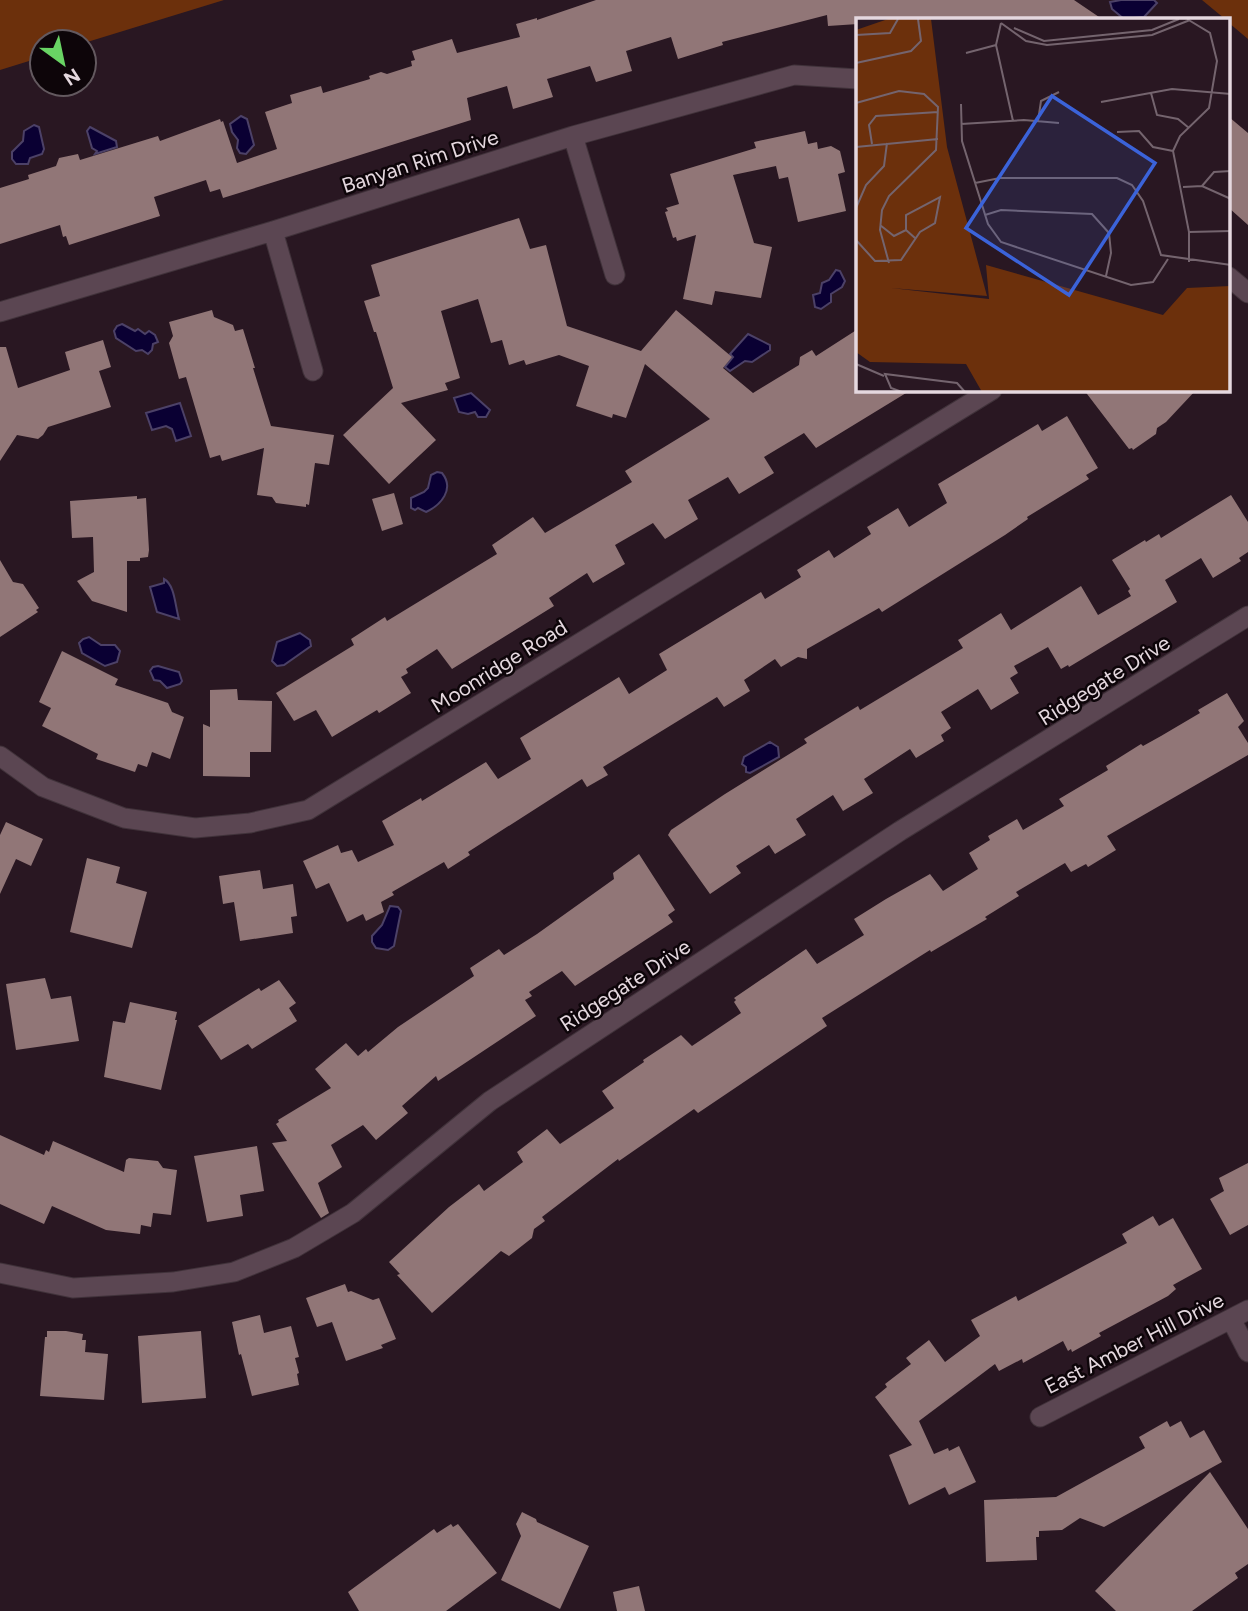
<svg xmlns="http://www.w3.org/2000/svg" width="1248" height="1611" font-family="Figtree,sans-serif">
<style>
.green{fill:#6c300c}
.water{fill:#0a0033;stroke:#4c4167;stroke-width:2}
.building{fill:#917677}
.lines{fill:none;stroke-linecap:round;stroke-linejoin:round}
.minor-casing{stroke:#40323a;stroke-width:21}
.minor{stroke:#5b4652;stroke-width:19}
.labels{text-anchor:middle;dominant-baseline:central;stroke-width:5;stroke-linejoin:round;paint-order:stroke}
.street-label{font-size:21px;fill:#e5d8df;stroke:#0d0509}
.inset-road{fill:none;stroke:#74646e;stroke-width:2}
.view{fill:#3b63d9;fill-opacity:0.15;stroke:#3b63d9;stroke-width:3.5}
.inset-edge{fill:none;stroke:#e5d8df;stroke-width:3.5}
</style>
<rect width="100%" height="100%" fill="#291722"/>
<path class="green" d="M0 0H224L84 43 42 42V57L0 70Z
M1202 0H1248V39L1229 23V19H1225Z"/>
<path class="water" d="M1121 0H1154L1157 3 1144 17 1124 19 1112 9 1110 2Z
M241 116 247 119 254 145 246 154 240 153 237 148 238 140 232 132 230 124Z
M34 125 39 127 44 149 42 154 30 158 28 164H16L12 159V152L23 141 24 131Z
M90 127 116 141 117 147 95 154 97 151 92 148 87 131Z
M836 270 840 271 845 281 842 287 831 294V302L821 309 815 307 813 295 820 293 822 283 829 280Z
M122 324 135 331 138 329 145 334 149 331 155 335 158 342 153 344 152 350 148 354 142 350 136 351 116 338 114 331 117 326Z
M748 334 770 345V350L752 362 745 361 730 371 725 367 733 357 730 354Z
M471 393 490 410 486 417H478L475 412 468 414 459 412 454 398Z
M180 403 191 436 176 441 172 429 166 426 152 430 146 413Z
M437 472 442 473C455 489 441 505 426 512L418 508 415 510 411 508V498L424 492 428 488 431 475Z
M164 579C175 585 175 606 179 619L157 612 150 587 164 583Z
M300 633 310 640 311 646 284 665 277 666 272 661 277 642Z
M89 637 101 645H115L120 651 117 662 105 666 82 653 79 643 83 639Z
M158 666 179 672 182 681 180 684 167 688 160 681 154 680 150 671 153 667Z
M770 742 778 747 779 757 750 773 746 772V767L742 764 744 757Z
M390 906 398 907 401 911 394 946 388 950 376 948 372 942V936L382 925Z"/>
<path class="building" d="M596 0H1074L1102 19H858V24L828 26 827 15 722 42 723 45 678 59 671 37 626 51 632 71 596 82 590 66 547 79 553 97 513 109 507 86 467 98 471 120 322 167 223 198 220 189 210 192 206 180 154 197 160 216 69 245 66 236 63 237 60 225 0 244V188L29 179 28 175 56 166 59 158 78 154 80 160 158 136 160 141 220 119 221 122 223 121 237 163 277 149 265 112 292 103 290 95 321 86 323 93 370 79 369 76 381 72 387 74 412 66 411 61 415 60 412 51 452 39 457 53 520 37 516 24 537 18V20Z
M1229 117 1248 133V225L1229 208Z
M805 131 808 144 817 142 818 149 831 146 840 151 845 172 838 174 846 211 798 222 788 177 779 179 776 166 733 175 754 243 772 247 761 298 715 291 712 305 683 299 696 235 677 241 676 237 673 238 665 212 668 211 666 208 679 204 670 174 756 148 754 142Z
M519 218 530 249 546 245 567 326 641 351 676 310 732 357 723 368 753 393 799 365 800 357 812 350 816 356 858 329V390H911L816 448 804 433 764 457 774 473 739 494 728 477 688 500 698 519 665 539 653 523 615 545 625 564 593 583 587 573 549 598 554 606 452 669 437 649 406 669 408 673 401 677 411 693 379 713 377 710 332 737 316 710 294 721 276 693 354 645 351 639 385 617 387 621 497 554 492 545 533 517 545 533 632 482 625 471 710 419 645 364 626 418 613 414 612 418 576 406 589 366 559 355 526 365 524 360 509 365 502 340 491 343 478 299 441 311 460 378 445 383 448 390 401 403 436 440 389 484 343 435 393 388 376 332H374L364 301 380 296 371 265Z
M212 310 214 317 233 325 235 331 243 329 255 368H253L271 426 334 435 329 465 315 463 309 505 306 504V507L276 503 272 497 257 495 264 448 222 461 220 455 210 458 186 377 179 379 169 343 173 336 169 322Z
M103 340 111 367 99 371 111 407 48 427 43 435 38 439 17 435 0 461V347H6L18 388 70 370 65 352Z
M1084 390H1196L1166 422 1157 428 1156 434 1133 450 1132 448 1129 449Z
M1067 416 1098 468 1086 475 1089 479 1027 517 1028 519 1005 535 882 612 879 608 807 649V659L798 657 781 667 775 659 744 680 750 691 724 707 717 697 603 767 608 775 587 787 582 779 468 852 470 855 448 869 444 862 392 892 394 895 381 902 384 912 366 921 363 914 347 922 329 883 316 889 303 861 338 845 341 853 352 850 358 862 394 845 382 821 421 798 422 801 486 762 498 779 531 759 520 738 619 677 629 694 667 670 659 654 761 592 765 599 801 577 797 570 829 550 834 558 871 534 867 527 898 508 909 527 947 503 938 484 1038 424 1042 431Z
M394 493 403 524 382 531 372 499Z
M1231 495 1248 522V552L1239 558 1241 561 1213 578 1201 558 1165 580 1177 602 1069 667 1068 665 1061 669 1048 647 1014 666 1018 673 1010 678 1019 693 991 710 978 689 941 712 951 728 941 735 944 741 916 758 910 749 864 779 873 793 843 811 833 795 796 819 806 835 775 854 769 845 736 866 741 873 710 894 668 835 671 830 725 794 807 743 804 739 858 706 860 710 963 648 958 640 1001 613 1011 630 1081 586 1098 615 1131 596 1128 591 1130 589 1112 560 1145 540 1146 542 1159 534 1161 538Z
M137 496V499L146 498 149 550 148 557 140 558V561H127V612L92 601 77 581 94 572 93 537 72 538 70 501Z
M0 560 13 582 23 584 39 608 36 610 38 612 0 637Z
M62 651 118 679 115 685 168 703 172 712 184 717 170 759 152 752 147 767 138 764 135 772 96 759 98 754 42 726 51 708 39 702Z
M237 689 238 700 272 701 271 752H250V777L203 776V724L210 727V690Z
M1227 693 1244 721 1238 727 1248 743V755L1107 836 1116 850 1088 867 1086 864 1071 872 1065 863 1016 892 1019 896 985 917 987 919 931 952 930 950 822 1018 827 1026 698 1113 694 1109 619 1161 618 1159 542 1217 545 1221 534 1229 532 1238 509 1256 501 1251 432 1313 397 1275 400 1274 389 1262 449 1207 479 1184 484 1191 523 1162 517 1152 547 1129 560 1144 614 1108 602 1091 644 1062 643 1060 681 1035 692 1046 741 1013 734 1002 736 1000 734 998 806 949 817 964 864 935 854 919 886 899 930 874 943 891 978 869 969 853 990 840 988 836 1017 819 1023 830 1064 806 1059 799 1108 770 1106 766 1141 744 1143 746 1161 736 1200 713 1198 710Z
M6 822 43 839 31 866 16 859 0 894V835Z
M639 854 675 910 668 915 673 922 575 986 562 971 529 992 532 996 525 1000 536 1016 438 1081 436 1076 402 1106 408 1113 376 1140 363 1125 331 1145 342 1167 318 1183 329 1213 321 1218 272 1143 287 1141 276 1124 279 1122 278 1120 331 1088 315 1069 346 1043 358 1056 366 1049 368 1052 398 1027 474 976 470 968 499 949 504 955 537 934 614 879 613 873Z
M87 858 120 867 116 883 147 892 132 948 70 932Z
M260 870 263 889 293 884 297 916 291 917 293 933 240 941 234 902 223 904 219 876Z
M45 978 51 999 71 996 79 1041 16 1050 6 984Z
M279 980 296 1003 289 1008 297 1021 252 1049 248 1044 221 1060 198 1026 259 988 261 991Z
M130 1002 177 1012 175 1020H177L161 1090 104 1077 113 1021 125 1023Z
M0 1135 44 1155 46 1150 49 1152 53 1141 124 1172 126 1160 129 1158 158 1161 163 1168 177 1170 171 1215 153 1213 151 1227 141 1225 140 1234 106 1230 52 1206 44 1224 0 1204Z
M257 1146 264 1191 240 1195 243 1216 207 1222 194 1156Z
M1248 1163V1225L1230 1235 1210 1199 1224 1191 1219 1178Z
M1153 1216 1159 1226 1173 1218 1202 1269 1173 1285 1176 1289 1168 1296 1099 1333 1101 1336 1072 1352 1071 1349 1068 1351 1063 1341 1023 1363 1022 1359 999 1371 995 1364 919 1421 934 1454 948 1448 949 1451 959 1446 976 1482 949 1495 945 1487 909 1505 889 1455 912 1445 875 1397 887 1387 885 1384 911 1364 906 1358 929 1340 945 1362 980 1336 971 1320 1016 1296 1018 1301 1127 1243 1122 1234Z
M345 1284 348 1292 351 1291 373 1300 379 1298 396 1339 381 1345 383 1348 346 1361 332 1322 317 1327 306 1298Z
M260 1315 264 1333 291 1326 299 1357 295 1358 299 1373 297 1374 299 1385 252 1396 241 1354 239 1355 232 1322Z
M47 1331H66L83 1334 82 1340H86L85 1352 108 1354 104 1400 40 1396 45 1337H47Z
M201 1331 206 1398 142 1403 138 1336Z
M1167 1421 1170 1427 1181 1421 1190 1438 1204 1430 1222 1462 1104 1527 1080 1518 1062 1530 1039 1531V1537H1036L1037 1560 986 1562 984 1500 1056 1497 1145 1448 1139 1437Z
M1210 1472 1248 1529V1564L1235 1573 1238 1578 1192 1611H1116L1095 1591Z
M522 1512 536 1519 537 1522 589 1546 560 1609 501 1580 521 1536 516 1524Z
M451 1524 453 1527 458 1524 497 1573 446 1611H359L348 1592 434 1529 437 1533Z
M639 1586 645 1611H617L613 1592Z"/>
<g class="lines">
<g class="minor-casing">
<path id="minor" d="M573 136 615 275
M273 231 313 371
M1229 277 1248 293
M0 312 273 231 573 136 794 75 858 79
M0 756 43 787 124 818 195 828 250 823 308 810 992 390
M0 1273 73 1288 173 1282 234 1272 294 1248 353 1213 490 1101 900 831 1248 616
M1231 1319 1248 1352
M1040 1417 1248 1310"/>
</g>
<use href="#minor" class="minor"/>
</g>
<g class="labels">
<g class="street-label">
<text transform="translate(420 161) rotate(-18)">Banyan Rim Drive</text>
<text transform="translate(499 666) rotate(-32)">Moonridge Road</text>
<text transform="translate(1104 680) rotate(-32)">Ridgegate Drive</text>
<text transform="translate(625 985) rotate(-33)">Ridgegate Drive</text>
<text transform="translate(1134 1343) rotate(-27)">East Amber Hill Drive</text>
</g>
</g>
<g transform="translate(856 18)">
<rect width="374" height="374" fill="#291722"/>
<path d="M32 1H75L91 129 131 278 35 270 133 281 130 247 307 297 331 270 374 268V374H126L110 346 14 344 0 334V12Z" fill="#6c300c"/>
<path class="inset-road" d="M331 1 354 15 361 43 353 90 324 118 317 133 333 214V244M145 5 170 23 191 27 296 17 334 2M145 5 140 27 157 103M158 10 188 23 296 12 323 1M0 17 34 15 42 1M110 35 140 27M0 45 55 33 65 23 62 1M295 75 301 97 322 101 333 110M245 84 316 71 375 76M0 85 43 73 68 76 82 89 80 132 33 178 26 192 24 212 33 245M105 86 106 123 132 206 145 224 275 267 297 264 312 241M182 103 185 83 203 74M105 106 168 102 203 105M261 114 283 113 297 129 317 133M16 126 13 107 20 98 82 94M0 129 82 121M119 165 144 160H261L276 167 287 183 305 237 375 247M346 168 358 154 375 153M327 169 346 168 375 181M0 190 10 167 28 148 31 125M129 197 145 192 236 196 253 215 255 235 250 258M24 207 38 218 50 212M333 214 375 213M0 222 19 243 45 242 64 214 79 205 84 179 50 197V212L59 220M0 346 28 358M46 374 35 370 29 356 101 365 109 374"/>
<path class="view" d="M196 78 299 145 213 277 110 210Z"/>
<rect width="374" height="374" class="inset-edge"/>
</g>
<g transform="translate(63 63) rotate(147)"><circle r="33" fill="#0d0509" stroke="#63595f" stroke-width="2"/>
<path d="M0-5L12 26L0 18L-12 26Z" fill="#69d464"/>
<text y="-10" font-size="19" font-weight="bold" text-anchor="middle" fill="#e5d8df">N</text>
</g>
</svg>
